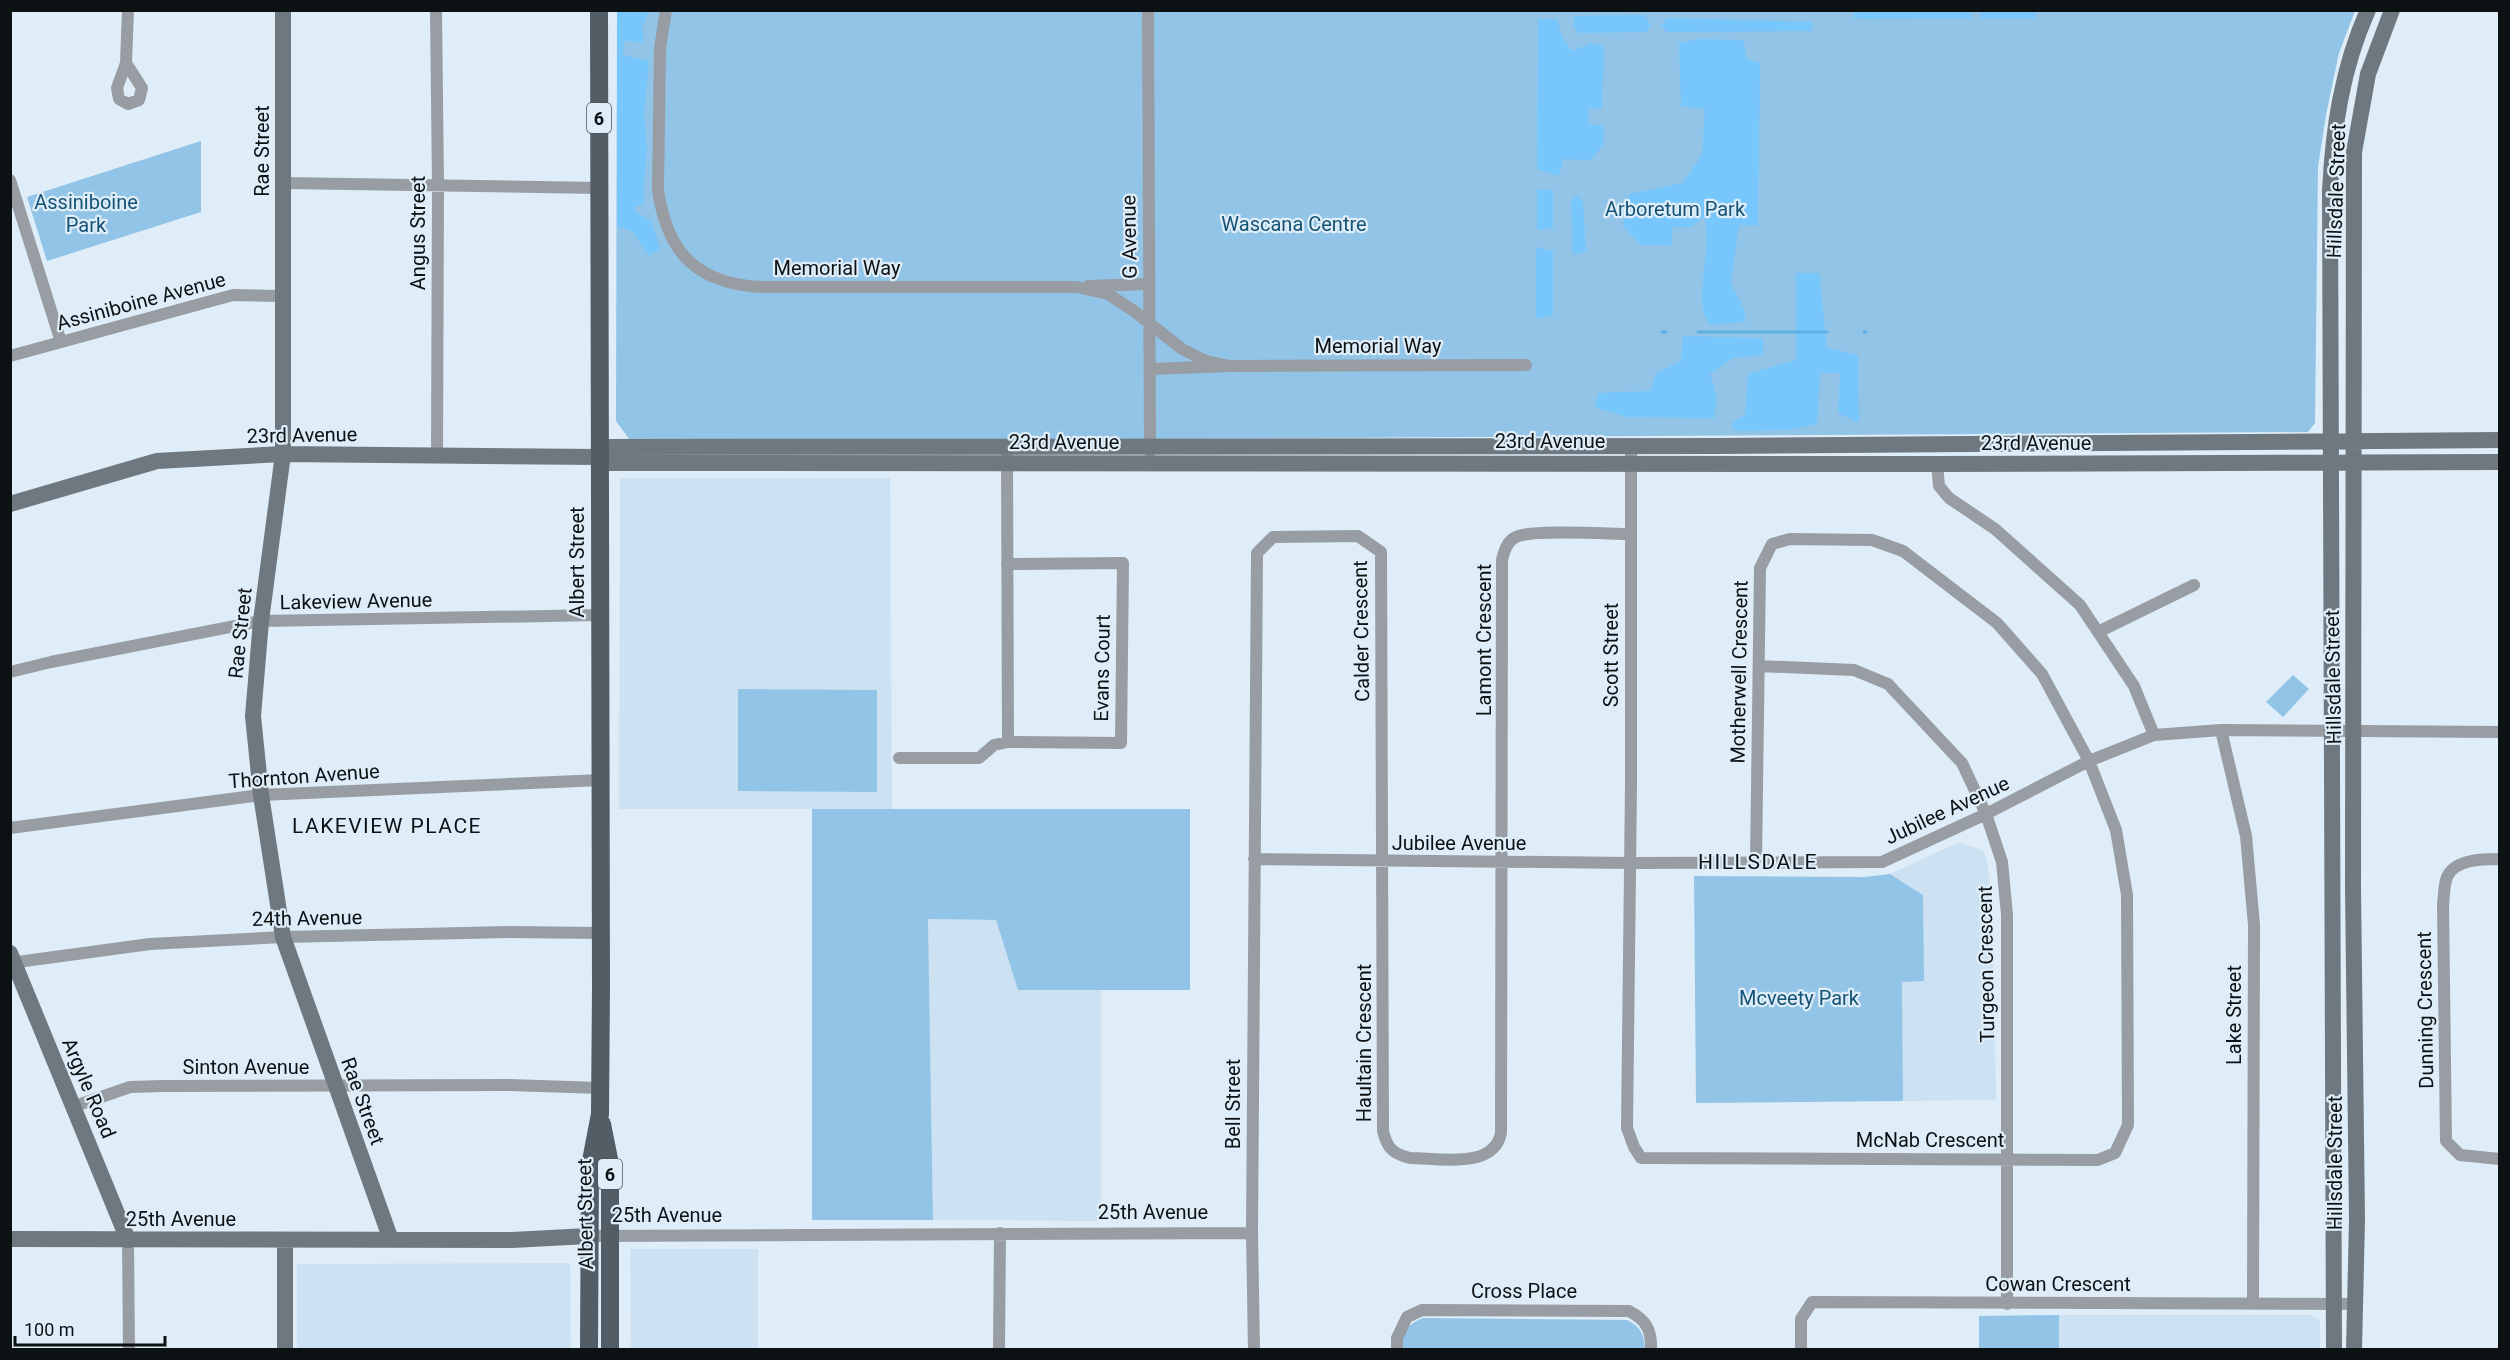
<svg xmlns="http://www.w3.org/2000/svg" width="2510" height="1360" font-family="Roboto,sans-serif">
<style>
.built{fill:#cce2f2}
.green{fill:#92c4e7}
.forest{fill:#77c7fc}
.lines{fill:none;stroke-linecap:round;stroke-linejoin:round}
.stream{stroke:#60b0e3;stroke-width:3}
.street{stroke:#979da2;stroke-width:12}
.secondary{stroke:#6f787e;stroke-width:16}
.primary{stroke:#535d65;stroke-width:18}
.labels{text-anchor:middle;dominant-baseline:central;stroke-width:4.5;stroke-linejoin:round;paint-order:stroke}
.shield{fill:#deedf8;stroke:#4b5358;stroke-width:1.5}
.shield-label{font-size:18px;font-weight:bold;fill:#0c1114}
.street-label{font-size:20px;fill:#0c1114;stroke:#deedf8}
.park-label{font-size:20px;fill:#155275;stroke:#deedf8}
.neighbourhood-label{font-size:21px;letter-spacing:1.5px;fill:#0c1114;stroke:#deedf8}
</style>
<rect width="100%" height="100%" fill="#deedf8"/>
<path class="built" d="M620 478H890L892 809H619Z
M1959 842 1984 851 1987 862 1992 899 1996 1100 1903 1101 1902 981H1923V895L1890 874Z
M928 919 996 920 1018 990H1101V1221L933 1220Z
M630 1249H758V1349H631Z
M570 1263 571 1349H297V1264Z
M2059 1315H2311L2320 1320V1349H2059Z"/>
<path class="green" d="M617 11H2355L2339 53 2326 115 2318 167 2315 423 2308 432 1132 439H629L616 421Z
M201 141V212L47 261 27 197Z
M2293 675 2309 689 2283 717 2266 702Z
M738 689 877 690V792L738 791Z
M812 809H1190V990H1018L996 920 928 919 933 1220H812Z
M1890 874 1923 895 1924 981 1902 982 1903 1101 1696 1103 1694 876 1864 877Z
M2059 1315V1349H1979V1316Z
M1423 1318 1627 1320C1640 1326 1645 1335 1645 1350H1402C1402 1333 1407 1324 1423 1318Z"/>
<path class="forest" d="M617 11H649L642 28 644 42 624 41 623 55 649 61 644 115 647 148 644 184V204L634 207 636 212 651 221 660 248 649 256 633 232 617 226Z
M1854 11H1969L1972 18 1860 19 1854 18Z
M1981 11H2035V18H1981Z
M1645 15 1651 26 1646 32 1580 33 1573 27 1575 16Z
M1667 18 1812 22V31L1667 32 1661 26Z
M1538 19H1557L1562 37 1572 51 1592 43 1604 46 1602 109 1588 108 1589 124 1604 126 1603 145 1591 160 1563 159 1559 176 1537 169Z
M1700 39 1743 40 1747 59 1760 63 1758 226 1739 225 1731 283 1744 309 1746 322 1710 325C1691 303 1714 248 1704 217L1691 227H1673L1671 245H1641L1623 226 1629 194 1683 183 1702 155 1705 109 1681 106 1679 43Z
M1537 189 1553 190V228L1537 230Z
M1576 194 1583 202 1586 251 1573 255 1571 202Z
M1536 247 1553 251V315L1536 319Z
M1796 273H1819L1827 348 1858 355 1859 423 1838 413 1840 373H1820L1817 424 1790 430 1735 431 1731 423 1745 415 1748 374 1796 360Z
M1683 336 1763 338V355L1733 358 1710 374 1717 399 1714 418 1627 417 1595 407 1598 393 1650 391 1656 373 1681 361Z"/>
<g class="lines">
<path class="stream" d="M1662 332H1666
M1698 332H1827
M1864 332H1866"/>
<path class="street" d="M436 10 438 187 437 455
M666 10 660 48 658 190C667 253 697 284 762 287H1077L1108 294 1134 311 1182 349 1206 361 1230 366
M1148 10 1150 452
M126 63 142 88 139 100 128 104 119 99 117 88 126 63 128 10
M10 180 61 342
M283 183 599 188
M1088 286 1149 284
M10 356 233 295 283 296
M1150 369 1230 366 1526 365
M1631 446V785L1627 1128 1634 1147 1641 1158 2098 1160 2115 1153 2128 1125 2127 895 2116 830 2089 761 2042 674 1997 623 1903 551 1872 540 1790 539 1772 544 1760 568 1756 862
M1007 455 1008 742
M1937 464 1939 486 1949 498 1995 529 2080 605 2134 686 2154 735
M2098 632 2194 585
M1759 666 1854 670 1888 684 1962 763 1986 814 2002 862 2007 915V1304
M10 672 51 662 261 621 600 615
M2221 730 2246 836 2254 925 2253 1303
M899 758H979L994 745 1008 742 1121 743 1123 563 1007 564
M10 828 261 795 601 780
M1254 859 1630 863 1882 862 1986 814 2089 761 2154 735 2221 730 2500 732
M2500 859C2483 859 2455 859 2447 877 2444 884 2444 897 2443 905L2446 1141 2460 1155 2500 1159
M10 963 150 944 283 937 509 932 601 933
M75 1106 130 1087 162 1086 509 1085 600 1088
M588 1236 1252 1233
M128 1240 129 1350
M999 1350 1000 1233
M1254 1350 1252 1233 1257 553 1273 537 1358 536 1381 552 1383 1131C1387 1148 1393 1154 1410 1158 1438 1158 1494 1170 1501 1133L1502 560C1504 551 1507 541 1516 537 1531 529 1609 534 1630 534
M1397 1350V1338L1407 1317 1422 1310 1629 1311C1646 1320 1652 1330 1651 1350
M1801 1350V1319L1812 1302 2354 1304"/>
<path class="secondary" d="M283 10V454L261 621 253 716 261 795 283 937 391 1240
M600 447 1718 446 2500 440
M600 463 1937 464 2500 462
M10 504 157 461 283 454 600 457
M10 953 128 1240
M10 1239 512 1240 588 1236
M285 1240V1350
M2334 1350 2330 191C2333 129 2342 68 2368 10
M2354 1350 2357 1220 2353 888 2354 152 2368 74 2392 10"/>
<path class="primary" d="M602 1124 610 1164V1350
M589 1350 590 1166 600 1114 601 987 599 10"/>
</g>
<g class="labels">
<g class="shield">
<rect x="587" y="103" width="24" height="30" rx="4.5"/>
<rect x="598" y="1159" width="24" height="30" rx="4.5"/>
</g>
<g class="shield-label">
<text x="599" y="118">6</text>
<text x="610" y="1174">6</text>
</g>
<g class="street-label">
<text transform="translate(262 151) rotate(-90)">Rae Street</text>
<text transform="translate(2336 191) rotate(-88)">Hillsdale Street</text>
<text transform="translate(418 233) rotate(-90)">Angus Street</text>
<text transform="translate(1129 237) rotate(-91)">G Avenue</text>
<text x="837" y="268">Memorial Way</text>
<text transform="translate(141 301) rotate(-15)">Assiniboine Avenue</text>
<text x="1378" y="346">Memorial Way</text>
<text transform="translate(302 435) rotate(-1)">23rd Avenue</text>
<text x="1550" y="441">23rd Avenue</text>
<text x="1064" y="442">23rd Avenue</text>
<text x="2036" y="443">23rd Avenue</text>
<text transform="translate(577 562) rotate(-90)">Albert Street</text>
<text transform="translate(356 601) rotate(-1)">Lakeview Avenue</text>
<text transform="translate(1361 631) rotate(-91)">Calder Crescent</text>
<text transform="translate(240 633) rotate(-84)">Rae Street</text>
<text transform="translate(1484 640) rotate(-90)">Lamont Crescent</text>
<text transform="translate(1611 655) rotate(-90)">Scott Street</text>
<text transform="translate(1102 668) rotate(-89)">Evans Court</text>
<text transform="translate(1739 672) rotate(-89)">Motherwell Crescent</text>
<text transform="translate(2333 677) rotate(-91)">Hillsdale Street</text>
<text transform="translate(304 776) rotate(-4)">Thornton Avenue</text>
<text transform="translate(1947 810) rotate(-25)">Jubilee Avenue</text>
<text x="1459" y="843">Jubilee Avenue</text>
<text transform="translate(307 918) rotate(-1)">24th Avenue</text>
<text transform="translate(1986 964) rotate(-91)">Turgeon Crescent</text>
<text transform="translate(2425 1010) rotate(-91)">Dunning Crescent</text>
<text transform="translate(2234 1015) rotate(-90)">Lake Street</text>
<text transform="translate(1364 1043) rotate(-90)">Haultain Crescent</text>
<text x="246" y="1067">Sinton Avenue</text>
<text transform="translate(89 1088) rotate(67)">Argyle Road</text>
<text transform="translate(363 1101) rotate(70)">Rae Street</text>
<text transform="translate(1233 1104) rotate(-90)">Bell Street</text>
<text x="1930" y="1140">McNab Crescent</text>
<text transform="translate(2335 1163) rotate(-90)">Hillsdale Street</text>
<text x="1153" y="1212">25th Avenue</text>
<text transform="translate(585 1214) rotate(-91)">Albert Street</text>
<text x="667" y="1215">25th Avenue</text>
<text x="181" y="1219">25th Avenue</text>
<text x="2058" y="1284">Cowan Crescent</text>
<text x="1524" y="1291">Cross Place</text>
</g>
<g class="park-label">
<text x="86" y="202">Assiniboine<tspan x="86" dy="23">Park</tspan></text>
<text x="1675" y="209">Arboretum Park</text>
<text x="1294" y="224">Wascana Centre</text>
<text x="1799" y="998">Mcveety Park</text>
</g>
<g class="neighbourhood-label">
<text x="387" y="826">LAKEVIEW PLACE</text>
<text x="1758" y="862">HILLSDALE</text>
</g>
</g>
<rect width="2510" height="1360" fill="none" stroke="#0c1114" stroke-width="24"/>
<path d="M15 1336v9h150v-9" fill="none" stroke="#0c1114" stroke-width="3"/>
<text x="24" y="1336" font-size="18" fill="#0c1114" stroke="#deedf8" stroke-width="4.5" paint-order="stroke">100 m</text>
</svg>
